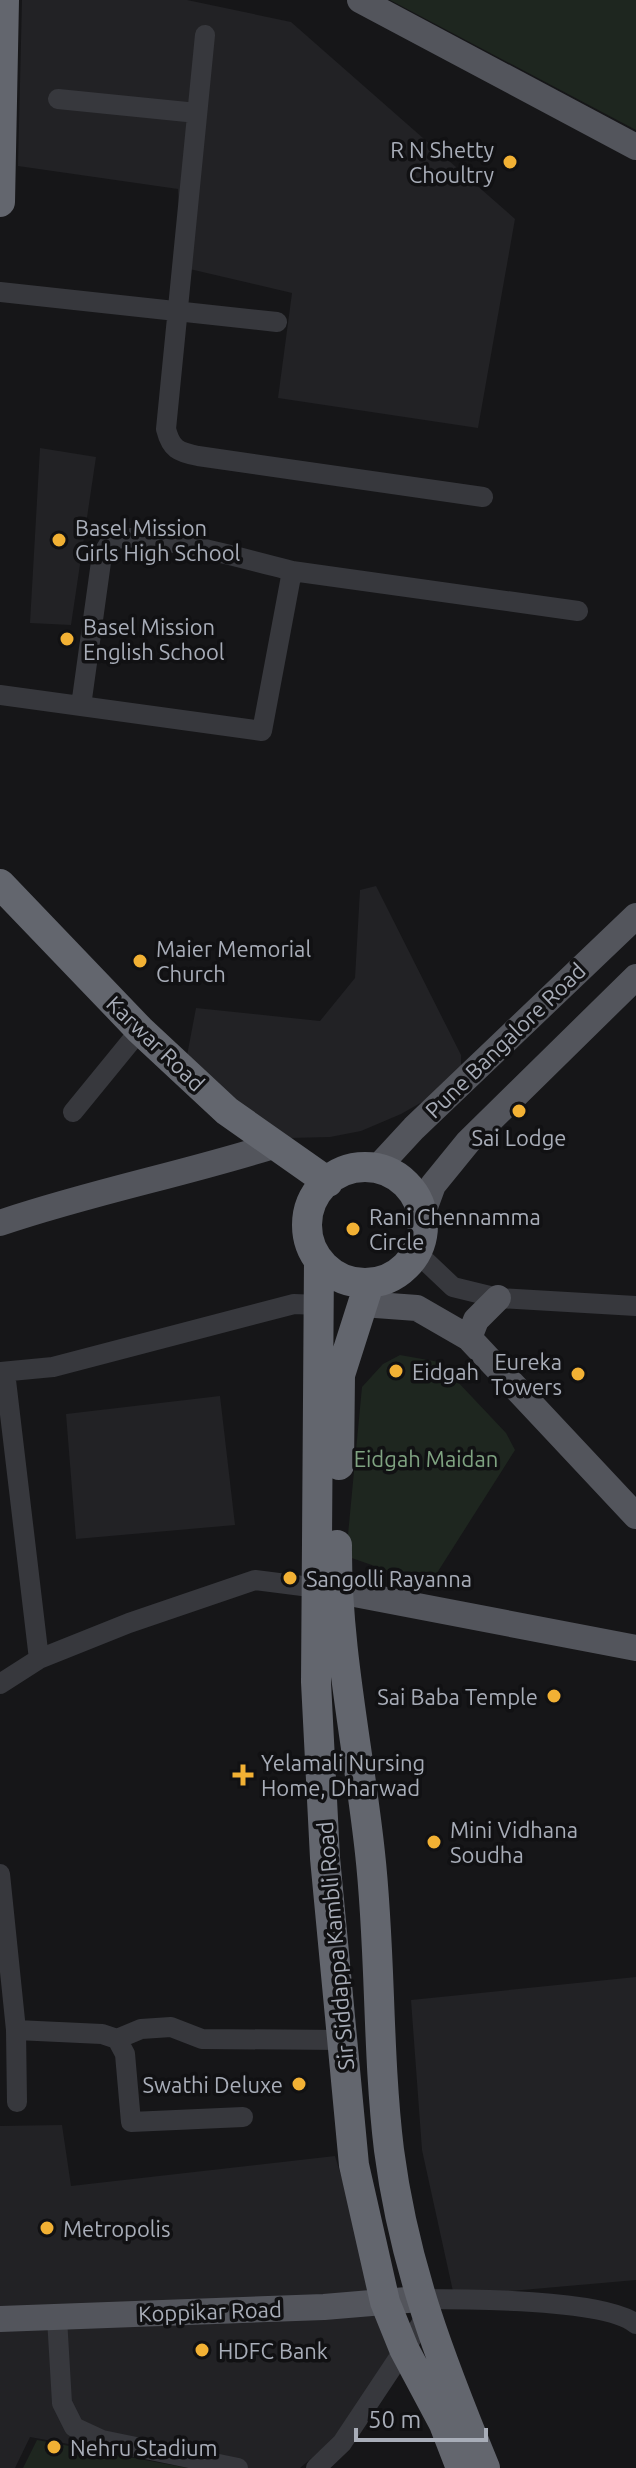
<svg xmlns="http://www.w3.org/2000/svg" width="636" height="2468" font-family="Ubuntu,sans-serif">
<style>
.built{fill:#222225}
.green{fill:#1e261f}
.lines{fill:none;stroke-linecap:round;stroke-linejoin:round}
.minor{stroke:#37383d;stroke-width:20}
.major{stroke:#53555c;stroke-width:26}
.highway{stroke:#63666e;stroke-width:30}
.poi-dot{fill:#f2b134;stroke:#111113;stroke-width:3}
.labels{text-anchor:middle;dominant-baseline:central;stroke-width:7;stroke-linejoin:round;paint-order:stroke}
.poi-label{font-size:22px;fill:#a8adb8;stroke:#111113;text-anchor:start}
.street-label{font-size:22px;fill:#a8adb8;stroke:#111113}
.park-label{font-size:22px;fill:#7fa381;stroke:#111113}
</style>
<rect width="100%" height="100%" fill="#161618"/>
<path class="built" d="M22 0H187L291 22 515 219 478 428 278 398 292 293 181 267 178 189 18 166Z
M40 448 96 457 71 625 30 623Z
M376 886 461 1055V1080L401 1114 361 1131 330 1137 289 1138 267 1130 186 1061 196 1008 320 1021 355 978 360 890Z
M220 1396 235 1525 76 1539 66 1414Z
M636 1977V2280L454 2296 422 2150 411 2000Z
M62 2125 71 2186 335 2156 387 2324 391 2366 338 2436 300 2468H200L30 2437 15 2468H0V2126Z"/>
<path class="green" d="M390 0H636V130Z
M400 1355 439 1362 506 1433 515 1450 437 1573 389 1571 346 1556 362 1387 383 1364Z
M37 2440 188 2468H23Z"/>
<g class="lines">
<path class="minor" d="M205 35 166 429C171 449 178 452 198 456L483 497
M58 99 197 113
M0 292 277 322
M0 695 262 731 292 571 578 611
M81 706 101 562C104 554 105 546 113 541 136 527 260 563 292 571
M73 1112 140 1030
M416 1252 453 1287 498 1298 636 1306
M0 1372 53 1367 294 1304 318 1305
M5 1372 39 1659
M0 1684 39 1659 129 1623 255 1580 318 1588
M0 1874 16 2030 17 2102
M16 2030 102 2034 117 2039 125 2054 131 2122 243 2117
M117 2039 141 2029 171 2027 202 2039 343 2040
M419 2299C462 2299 606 2299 636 2324
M57 2318 62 2403 74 2427 102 2440 238 2468
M316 2468 342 2443 425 2318"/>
<path class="major" d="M360 0 636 147
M377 1168 414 1128 636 916
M422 1215 433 1185 468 1142 636 977
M0 1223C91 1192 185 1174 276 1145
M362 1304 417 1308 469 1338 636 1516
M469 1338 476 1320 498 1298
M339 1591 636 1648
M0 2319 324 2307 419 2299"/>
<path class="highway" d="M0 202 4 0
M0 884 140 1030 227 1111 328 1182
M307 1225a58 58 0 1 1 116 0a58 58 0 1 1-116 0Z
M319 1260 316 1682 325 1858 354 2165 385 2302 404 2349 444 2424 461 2468
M339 1465 340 1375 369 1284
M337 1545C336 1648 359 1750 370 1853 381 1951 377 2051 389 2150 404 2266 441 2361 485 2468"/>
</g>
<g class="poi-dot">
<circle cx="510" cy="162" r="8"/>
<circle cx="59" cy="540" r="8"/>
<circle cx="67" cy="639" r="8"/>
<circle cx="140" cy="961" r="8"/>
<circle cx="519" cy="1111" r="8"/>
<circle cx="353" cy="1229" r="8"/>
<circle cx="396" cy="1371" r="8"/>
<circle cx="578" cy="1374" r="8"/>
<circle cx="290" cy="1578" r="8"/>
<circle cx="554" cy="1696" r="8"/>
<path d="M239 1763h8v8h8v8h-8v8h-8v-8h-8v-8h8z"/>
<circle cx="434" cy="1842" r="8"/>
<circle cx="299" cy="2084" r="8"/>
<circle cx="47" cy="2228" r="8"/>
<circle cx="202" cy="2350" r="8"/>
<circle cx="54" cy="2447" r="8"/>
</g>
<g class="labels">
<g class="poi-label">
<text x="494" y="149" text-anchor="end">R N Shetty<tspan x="494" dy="25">Choultry</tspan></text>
<text x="75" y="527">Basel Mission<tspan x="75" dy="25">Girls High School</tspan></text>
<text x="83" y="626">Basel Mission<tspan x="83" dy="25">English School</tspan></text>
<text x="156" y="948">Maier Memorial<tspan x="156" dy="25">Church</tspan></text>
<text x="519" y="1137" text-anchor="middle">Sai Lodge</text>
<text x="369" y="1216">Rani Chennamma<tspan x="369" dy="25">Circle</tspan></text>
<text x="562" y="1361" text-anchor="end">Eureka<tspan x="562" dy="25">Towers</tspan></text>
<text x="412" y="1371">Eidgah</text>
<text x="306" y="1578">Sangolli Rayanna</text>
<text x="538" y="1696" text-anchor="end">Sai Baba Temple</text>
<text x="261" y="1762">Yelamali Nursing<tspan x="261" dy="25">Home, Dharwad</tspan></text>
<text x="450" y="1829">Mini Vidhana<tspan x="450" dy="25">Soudha</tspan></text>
<text x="283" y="2084" text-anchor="end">Swathi Deluxe</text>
<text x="63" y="2228">Metropolis</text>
<text x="218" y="2350">HDFC Bank</text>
<text x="70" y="2447">Nehru Stadium</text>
</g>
<g class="street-label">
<text transform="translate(505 1040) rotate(-44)">Pune Bangalore Road</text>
<text transform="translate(156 1043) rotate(44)">Karwar Road</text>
<text transform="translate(335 1946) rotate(-95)">Sir Siddappa Kambli Road</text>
<text transform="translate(210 2311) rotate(-2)">Koppikar Road</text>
</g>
<g class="park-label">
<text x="426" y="1458">Eidgah Maidan</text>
</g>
</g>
<path d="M356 2428v12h130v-12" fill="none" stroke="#a8adb8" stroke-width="4"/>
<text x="368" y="2428" font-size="24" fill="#a8adb8" stroke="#111113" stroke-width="6" paint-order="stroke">50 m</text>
</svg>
